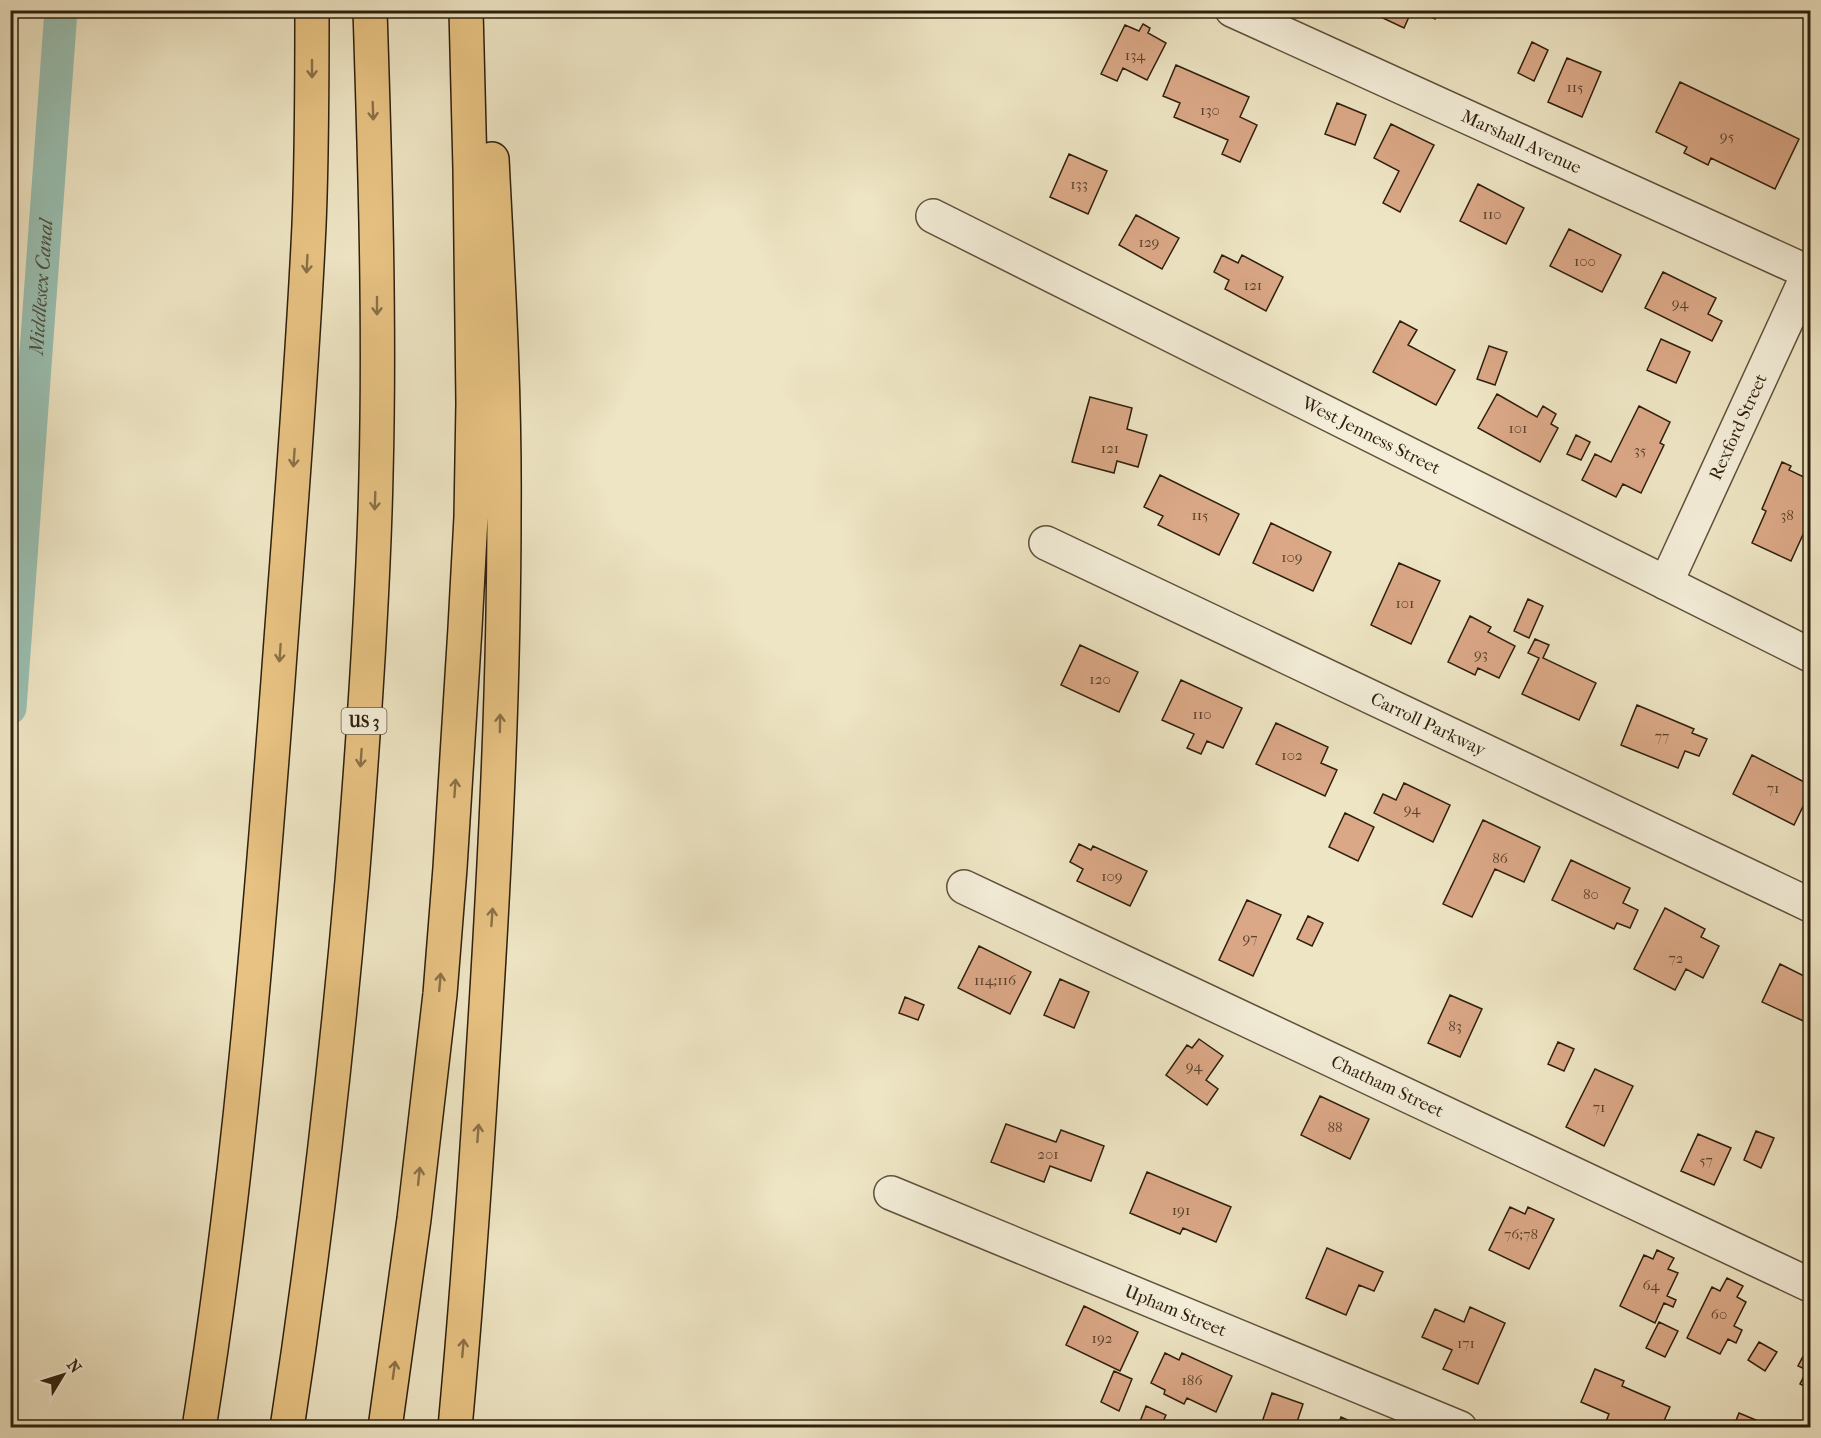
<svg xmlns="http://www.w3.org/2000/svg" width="1821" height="1438" font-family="'IM FELL French Canon',serif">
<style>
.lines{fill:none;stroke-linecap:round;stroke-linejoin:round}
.canal{stroke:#99bfb1;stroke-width:33}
.building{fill:#dba887;stroke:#2f1f0c;stroke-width:1.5}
.minor-casing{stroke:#5f503a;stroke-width:36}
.highway-casing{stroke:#2f1f0c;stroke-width:36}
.minor{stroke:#f4eed9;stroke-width:33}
.highway{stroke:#e7c282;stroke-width:33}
.oneway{stroke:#8b7047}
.labels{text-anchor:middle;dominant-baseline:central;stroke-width:6;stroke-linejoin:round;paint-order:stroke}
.number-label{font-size:15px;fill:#5a412b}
.shield{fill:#f4eed9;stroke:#6a5d4a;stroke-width:1.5}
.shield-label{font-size:16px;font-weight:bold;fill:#2f1f0c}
.street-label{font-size:18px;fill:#2f1f0c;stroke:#f4eed9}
.water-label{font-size:20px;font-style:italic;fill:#4f4f3e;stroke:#f4eed9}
</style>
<rect width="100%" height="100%" fill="#eee5c4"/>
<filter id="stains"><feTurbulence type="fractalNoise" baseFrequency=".00333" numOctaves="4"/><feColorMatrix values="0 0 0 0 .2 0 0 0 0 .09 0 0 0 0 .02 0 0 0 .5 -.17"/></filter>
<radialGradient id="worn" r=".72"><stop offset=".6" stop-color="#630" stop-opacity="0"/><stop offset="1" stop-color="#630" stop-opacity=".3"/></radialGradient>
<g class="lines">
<path class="canal" id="s1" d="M10 708 61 10"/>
</g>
<path class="building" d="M1366 10H1412L1404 28Z
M1417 10H1438L1435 19Z
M1143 24 1150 28 1148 33 1166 43 1147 80 1123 68 1117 81 1101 74 1125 25 1139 31Z
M1532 42 1548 50 1534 81 1518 73Z
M1567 58 1601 72 1582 117 1548 102Z
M1176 65 1249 97 1240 117 1257 125 1240 162 1222 154 1228 140 1174 117 1180 103 1163 96Z
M1680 82 1799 139 1775 189 1711 158 1708 165 1684 153 1687 147 1656 132Z
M1337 103 1366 115 1355 145 1325 134Z
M1391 124 1434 145 1400 212 1383 203 1399 171 1374 158Z
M1069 154 1107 171 1088 214 1050 197Z
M1478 184 1524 208 1506 244 1460 221Z
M1136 215 1179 238 1162 269 1119 245Z
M1569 229 1621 255 1602 292 1550 266Z
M1222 255 1238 263 1242 255 1283 277 1266 311 1225 289 1229 280 1214 272Z
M1663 272 1716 298 1708 314 1722 321 1712 341 1645 308Z
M1400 321 1417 330 1408 345 1455 370 1436 405 1373 372Z
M1661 339 1690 352 1676 383 1647 370Z
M1489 346 1507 352 1495 385 1477 379Z
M1497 394 1537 417 1543 406 1556 414 1551 424 1558 428 1540 462 1478 428Z
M1090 397 1132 408 1127 429 1147 435 1138 467 1117 461 1114 473 1072 462Z
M1639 406 1670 422 1660 443 1664 445 1641 493 1623 484 1616 497 1582 480 1595 454 1611 462Z
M1576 435 1590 442 1581 460 1567 454Z
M1782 462 1791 466 1789 470 1810 480V519L1791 561 1752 543 1766 511 1762 509Z
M1160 475 1239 514 1219 555 1158 525 1163 516 1144 507Z
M1271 523 1331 552 1313 591 1253 563Z
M1399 563 1440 581 1411 644 1371 625Z
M1528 599 1543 606 1529 638 1514 631Z
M1470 616 1491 627 1488 632 1515 646 1499 678 1478 668 1475 675 1448 662Z
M1535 639 1549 645 1543 658 1596 683 1579 720 1522 694 1539 658 1528 653Z
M1080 645 1138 672 1119 712 1061 685Z
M1181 680 1242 708 1223 748 1207 741 1201 754 1187 748 1194 734 1162 720Z
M1637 705 1694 729 1692 733 1707 739 1699 756 1685 751 1678 768 1621 745Z
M1276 723 1328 747 1321 763 1337 770 1325 796 1256 764Z
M1752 755 1810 785V792L1794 825 1733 794Z
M1404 783 1450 805 1433 842 1374 813 1383 794 1396 800Z
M1345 813 1374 827 1358 861 1329 847Z
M1483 820 1540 847 1524 882 1495 869 1472 917 1443 904Z
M1079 844 1091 850 1093 846 1147 871 1130 906 1077 881 1083 869 1070 862Z
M1571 860 1630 888 1623 903 1638 910 1630 928 1617 923 1614 929 1552 900Z
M1247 900 1281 915 1253 976 1219 960Z
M1665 908 1705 929 1701 937 1719 946 1703 978 1686 969 1675 990 1634 969Z
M1308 916 1323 923 1312 946 1297 939Z
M979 946 1031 972 1010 1014 958 988Z
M1780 964 1810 979V1024L1762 1002Z
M1060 979 1089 992 1074 1028 1044 1015Z
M1450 995 1482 1009 1460 1057 1428 1043Z
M905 997 924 1005 918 1020 899 1013Z
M1199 1039 1223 1056 1206 1080 1218 1089 1207 1105 1166 1075 1187 1045 1192 1048Z
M1558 1042 1574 1049 1564 1071 1548 1064Z
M1595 1069 1633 1086 1604 1146 1566 1127Z
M1320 1096 1369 1119 1350 1159 1301 1135Z
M1006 1124 1056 1142 1061 1130 1104 1146 1091 1181 1050 1166 1044 1182 991 1162Z
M1756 1131 1774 1138 1761 1168 1744 1160Z
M1698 1134 1731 1148 1714 1185 1681 1171Z
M1147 1172 1231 1207 1216 1242 1183 1228 1180 1234 1130 1213Z
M1510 1207 1525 1214 1528 1207 1554 1219 1529 1269 1489 1250Z
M1327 1248 1383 1272 1374 1291 1359 1285 1346 1315 1306 1298Z
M1657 1250 1674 1258 1668 1269 1678 1273 1667 1296 1676 1300 1673 1307 1664 1303 1655 1323 1620 1306 1644 1255 1653 1259Z
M1727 1278 1743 1286 1737 1297 1746 1302 1734 1326 1742 1330 1736 1343 1728 1339 1720 1354 1687 1338 1712 1287 1720 1291Z
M1084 1306 1138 1332 1120 1371 1066 1345Z
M1470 1307 1505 1323 1478 1384 1443 1369 1452 1350 1422 1337 1435 1309 1464 1322Z
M1659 1322 1678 1331 1665 1357 1646 1348Z
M1759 1342 1777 1352 1765 1371 1748 1360Z
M1808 1347 1810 1348V1389L1800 1384 1807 1370 1798 1366Z
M1165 1353 1179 1360 1182 1353 1232 1376 1216 1412 1187 1398 1184 1404 1164 1394 1165 1390 1151 1383Z
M1595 1369 1624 1381 1622 1386 1670 1407 1661 1428H1613L1605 1424 1609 1414 1581 1402Z
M1114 1371 1132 1379 1119 1411 1101 1402Z
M1272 1393 1303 1404 1295 1428H1260Z
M1146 1406 1166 1415 1160 1428H1148L1139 1424Z
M1739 1413 1775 1428H1733Z
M1341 1417 1365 1428H1337Z"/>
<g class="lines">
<g class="minor-casing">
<g id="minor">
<path id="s2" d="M1232 10 1810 273"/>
<path id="s3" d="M933 216 1810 655"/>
<path id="s4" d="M1046 543 1810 905"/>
<path id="s5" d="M1666 583 1810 270"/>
<path id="s6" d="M964 887 1810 1285"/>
<path id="s7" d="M891 1193 1460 1428"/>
</g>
</g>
<g class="highway-casing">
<path id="highway" d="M199 1428C239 1180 259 931 278 681 289 529 302 377 309 225 312 154 312 82 312 10
M287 1428C315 1246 336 1064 352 881 363 746 373 610 376 475 380 320 375 165 370 10
M385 1428 414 1219 440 994 450 868 465 628 471 517 473 403 470 169 466 10
M455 1428C467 1298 476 1169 484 1039 495 863 504 687 504 510 505 393 498 276 492 159"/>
</g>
<use href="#minor" class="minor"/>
<use href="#highway" class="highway"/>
</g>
<defs><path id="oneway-shaft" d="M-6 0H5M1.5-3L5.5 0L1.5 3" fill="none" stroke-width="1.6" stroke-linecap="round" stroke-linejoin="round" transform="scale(1.5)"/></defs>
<g class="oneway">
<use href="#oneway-shaft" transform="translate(312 69) rotate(90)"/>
<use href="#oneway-shaft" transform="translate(373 111) rotate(88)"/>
<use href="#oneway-shaft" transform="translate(307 264) rotate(93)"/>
<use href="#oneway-shaft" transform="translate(377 306) rotate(90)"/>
<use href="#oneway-shaft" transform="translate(294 458) rotate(94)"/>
<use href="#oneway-shaft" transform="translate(375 501) rotate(92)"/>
<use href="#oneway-shaft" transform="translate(280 653) rotate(94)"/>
<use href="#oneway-shaft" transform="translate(500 723) rotate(-89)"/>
<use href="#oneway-shaft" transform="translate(361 758) rotate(94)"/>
<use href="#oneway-shaft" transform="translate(455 788) rotate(-86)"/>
<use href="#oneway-shaft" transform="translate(492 917) rotate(-86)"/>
<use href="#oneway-shaft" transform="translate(440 982) rotate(-85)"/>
<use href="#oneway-shaft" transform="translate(478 1133) rotate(-86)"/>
<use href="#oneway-shaft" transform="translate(419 1176) rotate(-84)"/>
<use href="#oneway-shaft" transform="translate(463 1348) rotate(-85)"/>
<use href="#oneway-shaft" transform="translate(394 1370) rotate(-82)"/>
</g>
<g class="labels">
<g class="number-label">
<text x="1135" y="55">134</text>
<text x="1575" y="87">115</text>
<text x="1210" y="110">130</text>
<text x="1727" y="136">95</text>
<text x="1079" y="184">133</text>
<text x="1492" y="214">110</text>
<text x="1149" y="242">129</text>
<text x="1585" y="261">100</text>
<text x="1253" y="285">121</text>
<text x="1680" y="303">94</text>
<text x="1518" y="428">101</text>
<text x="1110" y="448">121</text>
<text x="1640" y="450">35</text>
<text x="1200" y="515">115</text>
<text x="1787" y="515">38</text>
<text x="1292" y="557">109</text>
<text x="1405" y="603">101</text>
<text x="1481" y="654">93</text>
<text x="1100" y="679">120</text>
<text x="1202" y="714">110</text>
<text x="1662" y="736">77</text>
<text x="1292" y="755">102</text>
<text x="1773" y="788">71</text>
<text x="1412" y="809">94</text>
<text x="1500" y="858">86</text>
<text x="1112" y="876">109</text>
<text x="1591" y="894">80</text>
<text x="1250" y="938">97</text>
<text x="1676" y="958">72</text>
<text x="995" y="980">114;116</text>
<text x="1455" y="1026">83</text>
<text x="1194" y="1066">94</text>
<text x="1599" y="1107">71</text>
<text x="1335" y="1127">88</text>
<text x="1048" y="1154">201</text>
<text x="1706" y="1160">57</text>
<text x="1181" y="1210">191</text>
<text x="1521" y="1234">76;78</text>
<text x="1651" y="1285">64</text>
<text x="1719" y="1314">60</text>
<text x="1102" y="1338">192</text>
<text x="1466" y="1343">171</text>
<text x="1192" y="1380">186</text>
</g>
<rect class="shield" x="341.5" y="708" width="45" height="26" rx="4.5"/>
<g class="shield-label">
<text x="364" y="721">US 3</text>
</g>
<g class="street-label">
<text stroke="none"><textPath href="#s2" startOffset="318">Marshall Avenue</textPath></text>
<text stroke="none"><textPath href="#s5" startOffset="172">Rexford Street</textPath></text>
<text stroke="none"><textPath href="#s3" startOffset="490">West Jenness Street</textPath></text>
<text stroke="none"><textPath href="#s4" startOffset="423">Carroll Parkway</textPath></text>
<text stroke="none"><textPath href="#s6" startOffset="468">Chatham Street</textPath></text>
<text stroke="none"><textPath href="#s7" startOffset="308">Upham Street</textPath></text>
</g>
<g class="water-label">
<text stroke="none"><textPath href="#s1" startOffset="422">Middlesex Canal</textPath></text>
</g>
</g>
<rect width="1821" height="1438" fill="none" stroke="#eee5c4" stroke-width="36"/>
<rect x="12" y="12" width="1797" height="1414" fill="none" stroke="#2f1f0c" stroke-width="3"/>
<rect x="18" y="18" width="1785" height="1402" fill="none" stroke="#2f1f0c" stroke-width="1.5"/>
<g transform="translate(63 1375) rotate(52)" stroke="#f4eed9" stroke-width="4.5" paint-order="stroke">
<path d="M0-4.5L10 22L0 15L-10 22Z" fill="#2f1f0c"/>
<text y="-9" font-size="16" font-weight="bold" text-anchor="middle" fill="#2f1f0c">N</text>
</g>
<rect width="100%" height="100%" filter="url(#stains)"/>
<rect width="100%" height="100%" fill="url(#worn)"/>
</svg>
